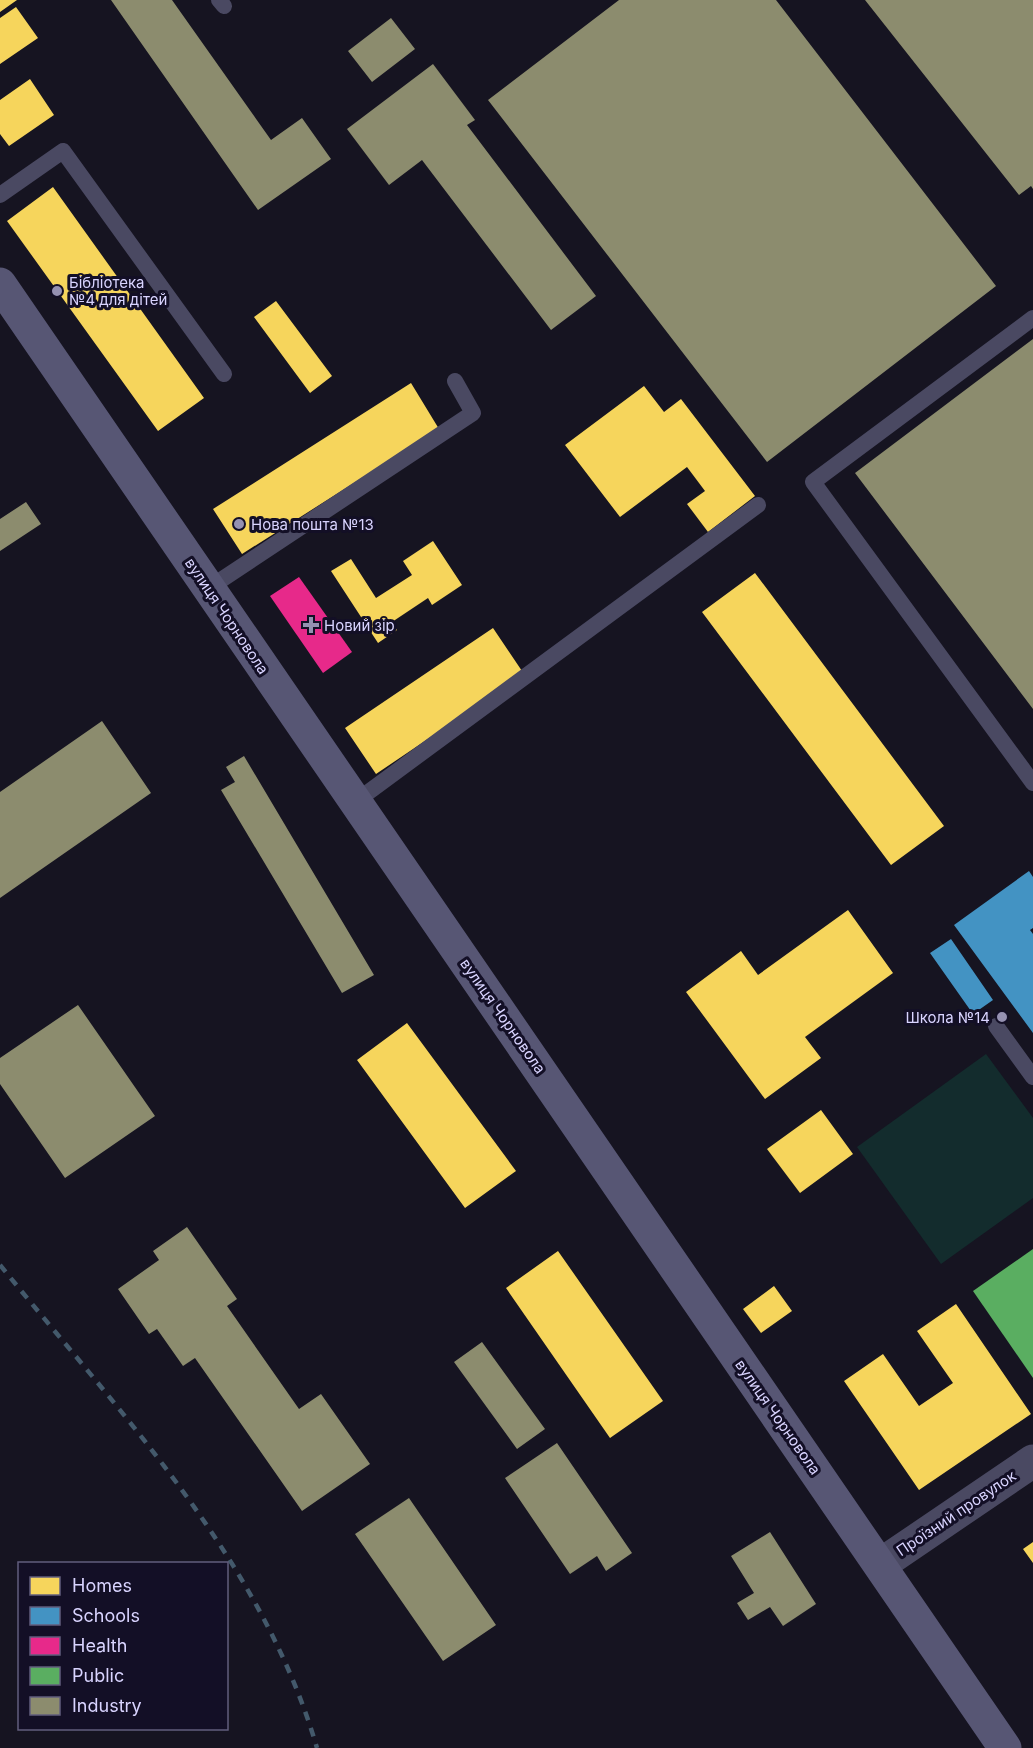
<svg xmlns="http://www.w3.org/2000/svg" width="1033" height="1748" font-family="Inter,sans-serif">
<style>
.green{fill:#132c2d}
.homes{fill:#f6d55c}
.schools{fill:#4393c3}
.health{fill:#e7298a}
.public{fill:#5aae61}
.industry{fill:#8c8c6e}
.lines{fill:none;stroke-linecap:round;stroke-linejoin:round}
.lane{stroke:#4a4962;stroke-width:16}
.street{stroke:#4a4962;stroke-width:33}
.secondary{stroke:#575674;stroke-width:33}
.rail{stroke:#43596b;stroke-width:4.5;stroke-dasharray:9 8;stroke-linecap:butt}
.poi-dot{fill:#9591b1;stroke:#130f26;stroke-width:2}
.labels{text-anchor:middle;dominant-baseline:central;stroke-width:6;stroke-linejoin:round;paint-order:stroke}
.poi-label{font-size:15px;fill:#d9d4ff;stroke:#130f26;text-anchor:start}
.street-label{font-size:15px;fill:#d9d4ff;stroke:#130f26}
</style>
<rect width="100%" height="100%" fill="#161421"/>
<path class="green" d="M986 1054 1033 1118V1198L941 1264 857 1147Z"/>
<path class="homes" d="M0 0H17L0 12Z
M16 7 38 38 0 64V18Z
M30 79 54 115 9 146 0 134V100Z
M53 187 204 398 158 431 7 221Z
M276 301 332 376 310 393 254 317Z
M411 383 439 429 242 554 213 509Z
M644 386 664 412 681 399 755 496 708 532 687 504 705 491 687 467 620 517 565 445Z
M433 541 462 585 432 605 428 598 392 622 397 630 378 643 331 571 351 559 376 598 412 575 403 561Z
M755 573 944 826 891 865 702 612Z
M493 628 524 674 376 774 345 728Z
M848 910 893 973 805 1037 821 1058 765 1099 686 992 741 951 758 975Z
M407 1023 516 1171 465 1208 357 1060Z
M821 1110 853 1154 800 1193 767 1149Z
M558 1251 663 1401 610 1438 506 1288Z
M774 1286 792 1311 761 1333 743 1309Z
M956 1304 1031 1414 919 1490 844 1381 883 1354 919 1406 953 1383 917 1331Z
M1033 1542V1563L1023 1549Z"/>
<path class="schools" d="M1029 871 1033 877V928L1030 930 1033 934V1033L954 925Z
M951 939 993 1000 973 1014 930 953Z"/>
<path class="health" d="M299 577 352 652 323 673 270 596Z"/>
<path class="public" d="M1033 1249V1378L973 1291Z"/>
<path class="industry" d="M111 0H172L271 140 302 118 331 159 258 210Z
M619 0H776L996 286 767 462 488 100Z
M865 0H1033V189L1031 186 1019 195Z
M391 18 415 49 372 82 348 51Z
M433 64 475 120 467 125 596 296 551 330 422 160 389 185 347 129Z
M1033 339V709L855 473Z
M26 502 41 524 0 551V519Z
M102 721 151 793 0 898V792Z
M244 756 374 975 342 993 221 790 235 782 226 767Z
M78 1005 155 1116 65 1178 0 1084V1058Z
M187 1227 237 1299 227 1306 299 1409 321 1394 370 1464 302 1511 195 1358 183 1366 157 1329 149 1334 118 1289 159 1260 153 1251Z
M482 1342 545 1429 517 1449 454 1362Z
M557 1443 632 1553 606 1571 597 1556 570 1574 505 1478Z
M409 1498 496 1625 443 1661 355 1534Z
M770 1532 816 1604 783 1626 770 1607 748 1620 737 1603 754 1593 731 1556Z"/>
<g class="lines">
<path class="lane" d="M219 0 224 6
M0 195 63 151 224 374
M1033 318 813 482 1033 783
M209 588 473 413 455 381
M355 802 758 505
M996 1026 1033 1077"/>
<path class="street" d="M880 1565 1033 1461"/>
<path class="secondary" d="M0 284 1005 1748"/>
<path class="rail" d="M0 1265C121 1414 262 1560 317 1748"/>
</g>
<g class="poi-dot">
<circle cx="57" cy="291" r="6"/>
<circle cx="239" cy="524" r="6"/>
<path d="M308 616h6v6h6v6h-6v6h-6v-6h-6v-6h6z"/>
<circle cx="1002" cy="1017" r="6"/>
</g>
<g class="labels">
<g class="poi-label">
<text x="69" y="282">Бібліотека<tspan x="69" dy="17">№4 для дітей</tspan></text>
<text x="251" y="524">Нова пошта №13</text>
<text x="324" y="625">Новий зір</text>
<text x="990" y="1017" text-anchor="end">Школа №14</text>
</g>
<g class="street-label">
<text transform="translate(227 616) rotate(56)">вулиця Чорновола</text>
<text transform="translate(503 1016) rotate(55)">вулиця Чорновола</text>
<text transform="translate(778 1417) rotate(55)">вулиця Чорновола</text>
<text transform="translate(956 1513) rotate(-34)">Проїзний провулок</text>
</g>
</g>
<rect x="18" y="1562" width="210" height="168" fill="#130f26" stroke="#625e7d" stroke-width="1.5"/>
<rect x="30" y="1577" width="30" height="18" fill="#f6d55c" stroke="#625e7d" stroke-width="1.5"/>
<text x="72" y="1592" font-size="18" fill="#d9d4ff">Homes</text>
<rect x="30" y="1607" width="30" height="18" fill="#4393c3" stroke="#625e7d" stroke-width="1.5"/>
<text x="72" y="1622" font-size="18" fill="#d9d4ff">Schools</text>
<rect x="30" y="1637" width="30" height="18" fill="#e7298a" stroke="#625e7d" stroke-width="1.5"/>
<text x="72" y="1652" font-size="18" fill="#d9d4ff">Health</text>
<rect x="30" y="1667" width="30" height="18" fill="#5aae61" stroke="#625e7d" stroke-width="1.5"/>
<text x="72" y="1682" font-size="18" fill="#d9d4ff">Public</text>
<rect x="30" y="1697" width="30" height="18" fill="#8c8c6e" stroke="#625e7d" stroke-width="1.5"/>
<text x="72" y="1712" font-size="18" fill="#d9d4ff">Industry</text>
</svg>
